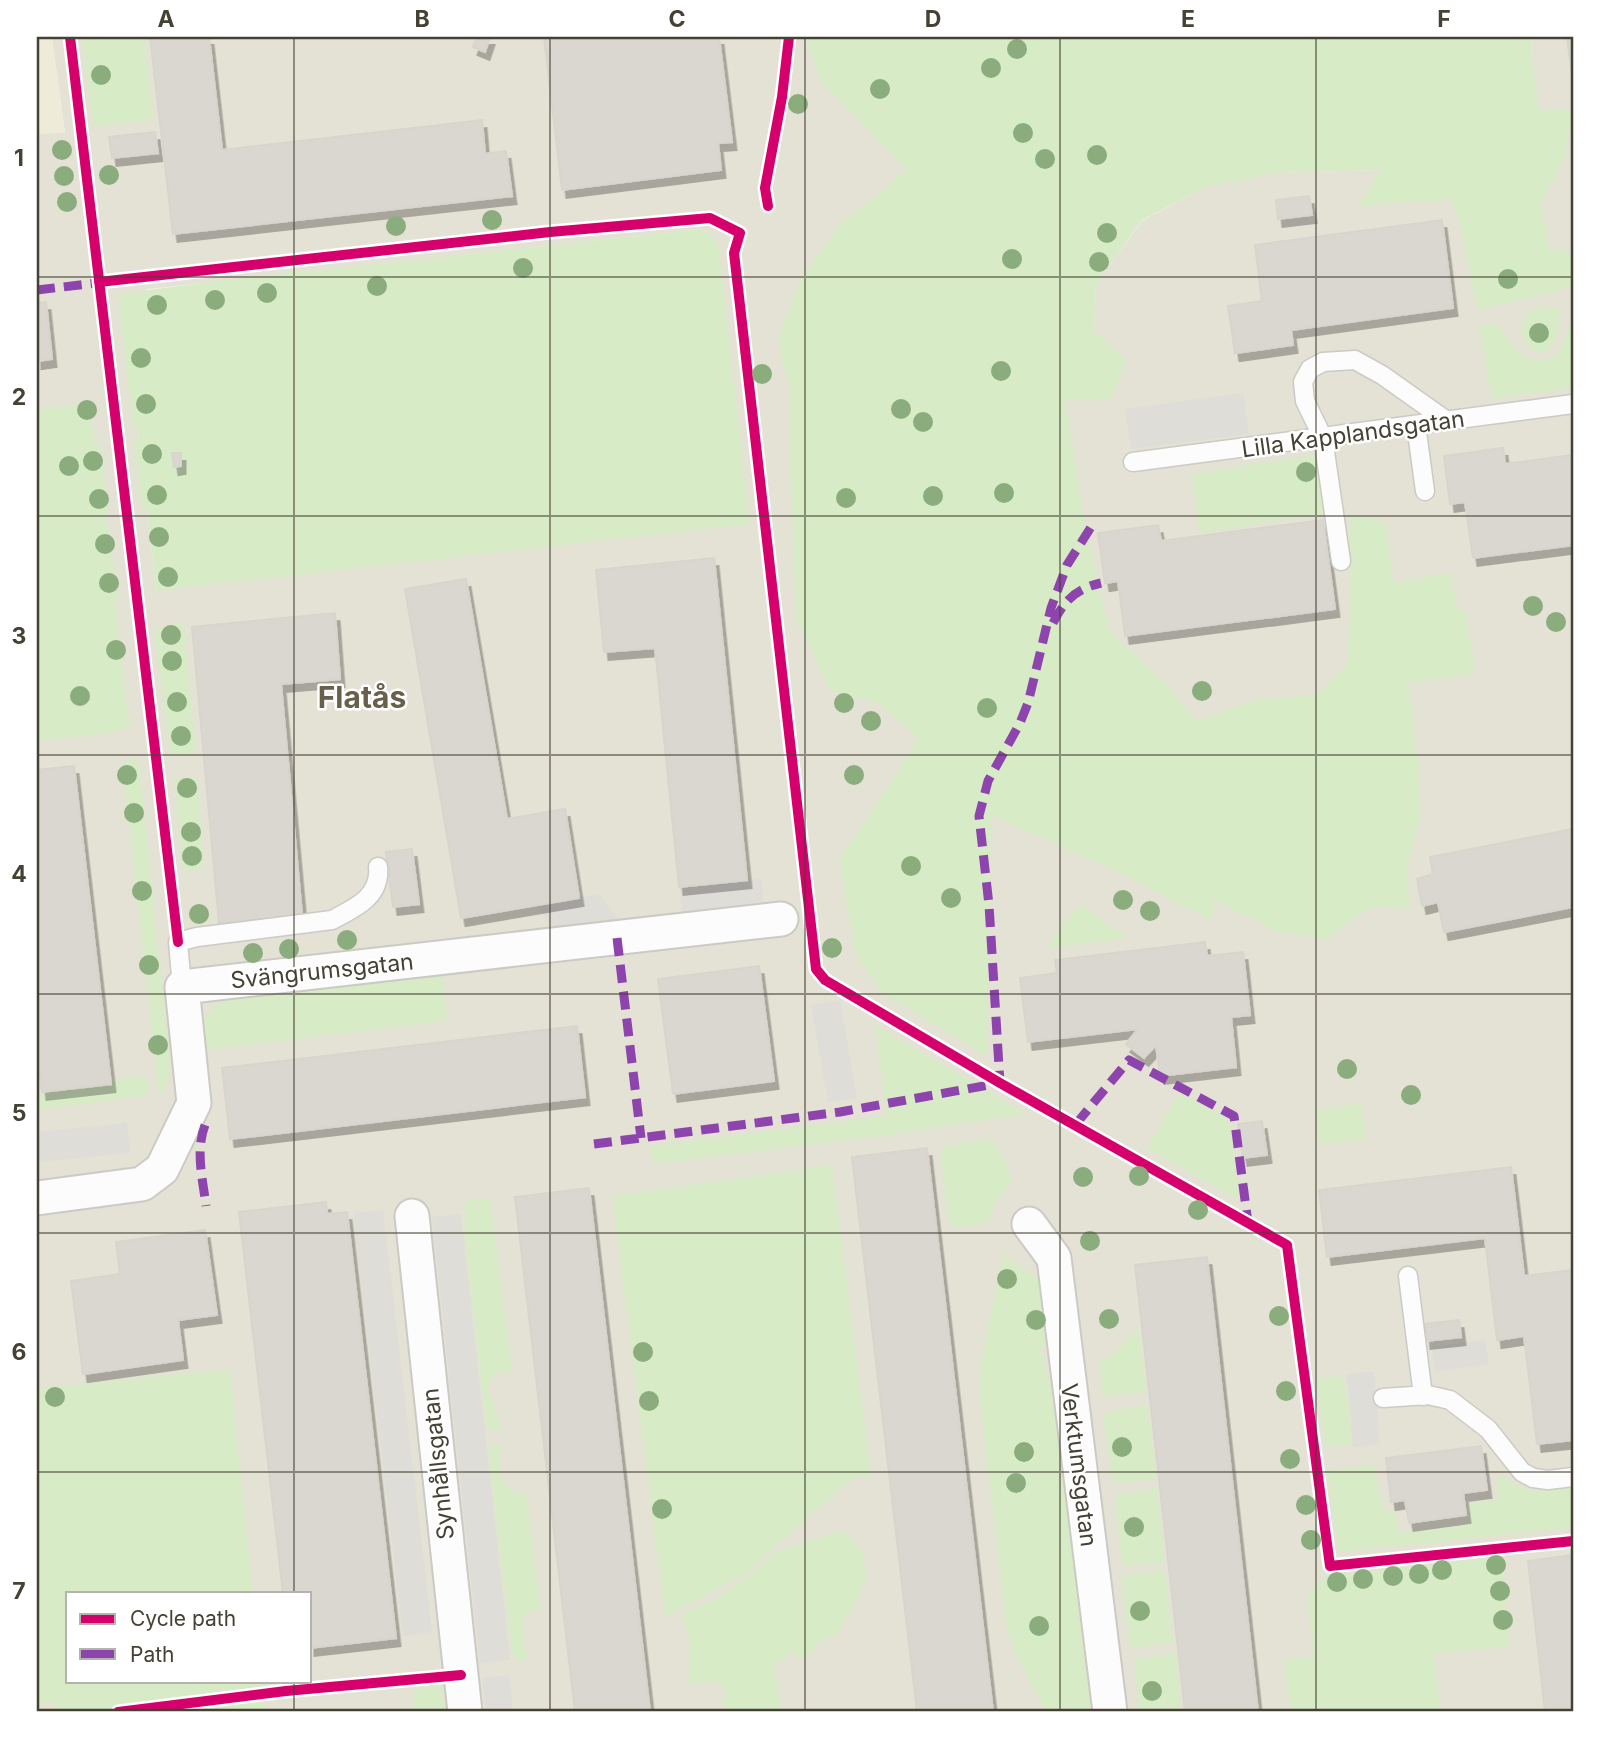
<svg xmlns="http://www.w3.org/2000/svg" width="1610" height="1749" font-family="Inter,sans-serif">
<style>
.residential{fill:#e4e1d5;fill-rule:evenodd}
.education{fill:#eeebd9}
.green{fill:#d7ebc6}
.parking{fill:#dfddd7}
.building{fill:#d9d7d0;stroke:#d8d5cd;stroke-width:2;filter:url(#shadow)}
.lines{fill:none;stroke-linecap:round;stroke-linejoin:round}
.lane-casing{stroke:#cccac4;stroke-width:21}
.street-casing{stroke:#cccac4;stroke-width:37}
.lane{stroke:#fdfcfc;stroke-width:18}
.street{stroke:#fdfcfc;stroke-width:33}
.quiet{stroke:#8e44ad;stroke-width:9;stroke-dasharray:18 9;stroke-linecap:butt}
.cycleway-casing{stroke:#fff;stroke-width:15}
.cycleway{stroke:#d6006c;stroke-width:10}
.tree{fill:#8bad7d}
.grid{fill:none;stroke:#454134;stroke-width:2;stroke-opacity:0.55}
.labels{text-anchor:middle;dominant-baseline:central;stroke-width:5;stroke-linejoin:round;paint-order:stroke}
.street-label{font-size:23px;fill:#454134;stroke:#fff}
.district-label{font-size:30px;font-weight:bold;fill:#68604a;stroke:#fff}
.neatline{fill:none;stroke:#454134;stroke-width:2.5}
.grid-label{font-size:23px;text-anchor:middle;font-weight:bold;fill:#454134}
</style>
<defs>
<filter id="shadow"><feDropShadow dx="4.5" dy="8" stdDeviation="0" flood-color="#0004"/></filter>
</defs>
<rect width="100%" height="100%" fill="#f0eee8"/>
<path class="residential" d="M52 37H806L819 80 1094 331 1096 284 1142 221 1206 187 1275 173 1382 170 1539 111 1531 44 1535 37H1573V1712H37V738L129 728 90 404 37 410V134L65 132ZM703 229 718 242 156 591 126 323 147 289ZM68 1593H310V1681H68Z"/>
<path class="education" d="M37 37H52L65 133 37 134Z"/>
<path class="green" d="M82 37H144L154 120 93 127Z
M806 37H1535L1531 44 1539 110H1573L1565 158 1542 201 1550 249H1568L1573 262V284L1562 290 1477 310 1458 216 1450 200 1357 206 1381 170 1275 173 1206 187 1142 220 1096 284 1094 331 1126 359 1111 399 1065 400 1084 516 1109 630 1170 687 1196 721 1258 699 1317 694 1347 664 1350 600V514L1386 522 1394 582 1451 573 1457 609H1466L1475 674 1408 683 1418 756 1421 812 1407 871 1410 909 1371 907 1326 939 1279 932 1214 900 1212 921 1118 872 991 815 988 1057 883 993 856 956 839 861C865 819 895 780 918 737L877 703 830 690 796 619 790 472V395L778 337 802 277 840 224 907 170 819 80Z
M703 229 718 242 750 524 156 591 147 509 142 510 134 441 139 439 138 428 133 429 118 294 304 270V272Z
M1550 306 1560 309C1562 323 1555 363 1532 350 1527 347 1524 342 1523 337 1517 315 1531 308 1550 306Z
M1573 311V387L1492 399 1479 326 1498 324C1506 333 1510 342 1518 351 1521 356 1526 357 1532 359 1563 365 1567 333 1573 311Z
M90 403 95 443H100L108 513 104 515 105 526H108L118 598 114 599 130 728 113 730V733L37 741V409Z
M1320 454 1330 513 1200 533 1191 474Z
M184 623 196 754 171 756 155 638 158 628Z
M129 759 139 761 140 768 169 1055C170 1068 171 1084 161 1093H159L122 765Z
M197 777 204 868 183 871 174 780Z
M1082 904 1124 936 1123 939 1050 948 1049 942Z
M443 970 447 1021 206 1050C194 1024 210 1004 233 995Z
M875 1025 1027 1114 888 1135 653 1164 651 1146 887 1116Z
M37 1067 40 1093 112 1085V1080L146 1075 148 1095 37 1110Z
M1179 1092 1230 1120 1239 1200 1147 1148Z
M1361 1103 1366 1138 1320 1145 1315 1110Z
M990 1138 1002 1154 1012 1182 996 1202 988 1223 954 1228 949 1222 941 1160 942 1147Z
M832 1165 871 1475 851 1479 745 1574 665 1617 612 1196Z
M490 1198 513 1372 495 1374 488 1385 489 1393 502 1430H487L464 1233 466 1215 463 1204 468 1200Z
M1003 1254 1044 1284 1058 1344 1041 1348 1047 1376 1057 1384 1099 1709 1086 1712H1046L1013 1650 1005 1617 979 1395V1369Z
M1139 1327 1147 1392 1105 1396 1102 1394 1099 1366 1101 1361 1114 1354Z
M230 1369 253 1593H68V1681H262L266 1712H55L54 1702 37 1704V1388Z
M1343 1376 1354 1443 1325 1447 1317 1378Z
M1148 1405 1156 1478 1121 1483 1113 1480 1103 1419 1106 1412Z
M502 1443C498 1457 497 1475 507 1487H512L514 1493 526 1492 541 1610H531L523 1616C522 1630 522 1646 530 1658L517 1660 513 1658 488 1453 489 1446Z
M1374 1464 1383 1511H1396L1399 1533 1470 1524 1468 1504 1497 1500V1474L1531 1490 1573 1485V1528L1339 1552 1327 1471Z
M1157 1488 1165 1562 1127 1566 1122 1564 1115 1500 1117 1494 1122 1493Z
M843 1530 863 1551 866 1575 864 1586 839 1632 817 1644 811 1654 806 1658H798L791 1651 786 1660 775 1662 782 1712H725L722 1681 689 1685 690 1645 682 1613 711 1601 735 1586 778 1551Z
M1498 1557 1502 1558 1510 1646 1434 1654 1440 1712H1291L1283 1659 1314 1657 1307 1594 1326 1576Z
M1165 1569 1173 1643 1134 1648 1129 1646 1121 1576Z
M1176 1652 1181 1712H1139L1134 1659Z
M436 1686 441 1687 446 1712H414L413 1692 417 1688Z"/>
<path class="parking" d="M1243 393 1249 434 1131 449 1125 409Z
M761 879 764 907 683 916 680 888Z
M599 894 619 920 553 930 537 905Z
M840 1000 857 1098 828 1102 811 1005Z
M127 1123 130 1153 37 1162V1132Z
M383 1210 432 1632 403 1636 353 1213Z
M461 1214 510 1660 480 1663 432 1217Z
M1485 1340 1489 1364 1435 1372 1432 1347Z
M1374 1372 1380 1444 1353 1447 1347 1374Z
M509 1675 513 1712H486L482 1678Z"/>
<path class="building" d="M150 37H209L222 150 482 120 485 154 506 151 512 196 173 234Z
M477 37H490L485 52 473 47Z
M544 37H719L732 142 718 143 721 170 562 190Z
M1567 37H1573V82Z
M155 132 158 153 112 158 109 137Z
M1309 196 1312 215 1278 219 1276 200Z
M1442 220 1453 308 1291 330 1293 345 1235 353 1228 306 1262 301 1255 245Z
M46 302 52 359 37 361V303Z
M1503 448 1505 464 1573 455V545L1473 558 1465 502 1450 504 1444 456Z
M172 453H181V466L174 467Z
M1323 520 1335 609 1125 636 1118 581 1105 583 1098 533 1158 525 1161 541Z
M714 558 747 880 679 887 655 648 604 652 596 570Z
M466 579 507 819 565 809 579 898 461 918 405 589Z
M335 613 340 679 281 684 302 915 219 923 192 627Z
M74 766 111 1084 42 1092 37 1046V770Z
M1573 829V907L1444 932 1438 902 1422 906 1417 879 1433 874 1430 857Z
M412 849 419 904 393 907 386 852Z
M1205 942 1207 956 1243 952 1250 1015 1231 1017 1236 1067 1160 1076 1156 1045 1144 1058 1126 1044 1138 1029 1028 1042 1020 978 1057 973 1055 960Z
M759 966 774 1081 673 1094 658 979Z
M577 1026 585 1097 230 1139 222 1068Z
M1262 1121 1267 1155 1243 1158 1238 1124Z
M927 1148 993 1712H917L852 1157Z
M1511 1167 1524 1276 1573 1270V1440L1537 1444 1524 1336 1497 1340 1485 1238 1327 1257 1319 1190Z
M589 1188 650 1712H575L515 1197Z
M326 1202 327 1214 347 1212 396 1638 310 1648V1593H283L239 1212Z
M205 1230 217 1315 178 1320 183 1360 83 1374 71 1281 120 1274 116 1242Z
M1207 1257 1258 1712H1185L1142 1327 1135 1265Z
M1459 1320 1461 1337 1426 1341 1425 1324Z
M1481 1446 1487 1490 1463 1493 1466 1515 1409 1523 1405 1500 1391 1502 1386 1458Z
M1573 1555V1712H1545L1528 1561Z"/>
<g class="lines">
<g class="lane-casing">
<path id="lane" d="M1416 425 1425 491
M1133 462 1573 404
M1341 561 1323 438 1305 401 1303 382 1310 369 1323 362 1355 360 1382 375 1447 421
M182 987 178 942 197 937 332 920C355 908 381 897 378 867
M1408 1276 1423 1396
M1383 1398 1428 1395 1450 1400 1488 1429 1522 1472 1533 1478 1548 1480 1573 1477"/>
</g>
<g class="street-casing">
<path id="street" d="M37 1198 142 1184 162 1169 194 1103 182 987 781 919
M412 1216 465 1712
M1029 1224 1054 1258 1110 1712"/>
</g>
<use href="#lane" class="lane"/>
<use href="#street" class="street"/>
<path class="quiet" d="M37 290 105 282
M1053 623C1065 600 1075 589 1101 583
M617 938 641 1138
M1076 1124 1129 1060 1234 1116 1248 1223
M205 1125C195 1151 203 1180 206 1206
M594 1144 840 1112 1000 1083 989 905 979 816 988 781 1020 723 1028 703 1051 608 1067 565 1093 524"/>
<g class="cycleway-casing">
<path id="cycleway" d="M70 37 178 942
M768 206 765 188 782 97 789 37
M99 282 550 232 710 218 740 233 734 253 816 969 825 980 1000 1083 1287 1245 1330 1566 1573 1541
M118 1712 286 1691 461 1675"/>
</g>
<use href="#cycleway" class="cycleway"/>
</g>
<g class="tree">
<circle cx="1017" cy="49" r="10"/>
<circle cx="991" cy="68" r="10"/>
<circle cx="101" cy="75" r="10"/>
<circle cx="880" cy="89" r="10"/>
<circle cx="798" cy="104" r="10"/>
<circle cx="1023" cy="133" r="10"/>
<circle cx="62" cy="150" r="10"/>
<circle cx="1097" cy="155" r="10"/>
<circle cx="1045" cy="159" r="10"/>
<circle cx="109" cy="175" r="10"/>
<circle cx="64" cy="176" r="10"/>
<circle cx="67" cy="202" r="10"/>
<circle cx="492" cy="220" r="10"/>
<circle cx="396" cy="226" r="10"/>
<circle cx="1107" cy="233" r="10"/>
<circle cx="1012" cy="259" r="10"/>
<circle cx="1099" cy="262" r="10"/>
<circle cx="523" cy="268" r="10"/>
<circle cx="1508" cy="279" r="10"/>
<circle cx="377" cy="286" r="10"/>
<circle cx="267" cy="293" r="10"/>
<circle cx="215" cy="300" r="10"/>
<circle cx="157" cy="305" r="10"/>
<circle cx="1539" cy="333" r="10"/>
<circle cx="141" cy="358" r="10"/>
<circle cx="1001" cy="371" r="10"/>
<circle cx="762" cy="374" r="10"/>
<circle cx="146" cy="404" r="10"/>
<circle cx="901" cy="409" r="10"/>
<circle cx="87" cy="410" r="10"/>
<circle cx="923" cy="422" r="10"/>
<circle cx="152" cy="454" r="10"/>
<circle cx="93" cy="461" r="10"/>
<circle cx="69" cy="466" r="10"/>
<circle cx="1306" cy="472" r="10"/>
<circle cx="1004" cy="493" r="10"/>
<circle cx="157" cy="495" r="10"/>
<circle cx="933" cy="496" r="10"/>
<circle cx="846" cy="498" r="10"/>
<circle cx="99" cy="499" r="10"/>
<circle cx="159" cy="537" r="10"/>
<circle cx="105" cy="544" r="10"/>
<circle cx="168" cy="577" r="10"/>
<circle cx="109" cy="583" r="10"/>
<circle cx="1533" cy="606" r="10"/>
<circle cx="1556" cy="622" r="10"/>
<circle cx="171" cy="635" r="10"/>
<circle cx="116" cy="650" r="10"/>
<circle cx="172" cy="661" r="10"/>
<circle cx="1202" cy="691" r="10"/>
<circle cx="80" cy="696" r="10"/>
<circle cx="177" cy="702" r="10"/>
<circle cx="844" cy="703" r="10"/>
<circle cx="987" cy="708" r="10"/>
<circle cx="871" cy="721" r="10"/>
<circle cx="181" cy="736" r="10"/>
<circle cx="127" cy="775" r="10"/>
<circle cx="854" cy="775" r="10"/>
<circle cx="187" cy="788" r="10"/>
<circle cx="134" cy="813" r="10"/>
<circle cx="191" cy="832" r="10"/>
<circle cx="192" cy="856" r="10"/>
<circle cx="911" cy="866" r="10"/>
<circle cx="142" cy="891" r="10"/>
<circle cx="951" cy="898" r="10"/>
<circle cx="1123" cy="900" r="10"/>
<circle cx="1150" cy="911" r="10"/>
<circle cx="199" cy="914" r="10"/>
<circle cx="347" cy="940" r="10"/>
<circle cx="832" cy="948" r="10"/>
<circle cx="289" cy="949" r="10"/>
<circle cx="253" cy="953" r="10"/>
<circle cx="149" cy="965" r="10"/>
<circle cx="158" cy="1045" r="10"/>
<circle cx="1347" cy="1069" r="10"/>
<circle cx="1411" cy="1095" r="10"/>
<circle cx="1139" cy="1176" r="10"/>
<circle cx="1083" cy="1177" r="10"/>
<circle cx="1198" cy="1210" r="10"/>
<circle cx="1090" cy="1241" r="10"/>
<circle cx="1007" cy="1279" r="10"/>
<circle cx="1279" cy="1316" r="10"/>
<circle cx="1109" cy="1319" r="10"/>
<circle cx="1036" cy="1320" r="10"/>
<circle cx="643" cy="1352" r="10"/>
<circle cx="1286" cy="1391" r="10"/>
<circle cx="55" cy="1397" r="10"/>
<circle cx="649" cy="1401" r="10"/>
<circle cx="1122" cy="1447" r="10"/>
<circle cx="1024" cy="1452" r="10"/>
<circle cx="1290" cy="1459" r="10"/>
<circle cx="1016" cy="1483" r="10"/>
<circle cx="1306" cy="1505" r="10"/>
<circle cx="662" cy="1509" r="10"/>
<circle cx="1134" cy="1527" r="10"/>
<circle cx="1311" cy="1540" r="10"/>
<circle cx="1496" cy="1565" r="10"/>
<circle cx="1442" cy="1570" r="10"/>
<circle cx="1419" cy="1574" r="10"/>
<circle cx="1393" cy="1576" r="10"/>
<circle cx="1363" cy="1579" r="10"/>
<circle cx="1337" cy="1582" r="10"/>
<circle cx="1500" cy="1591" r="10"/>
<circle cx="1140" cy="1611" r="10"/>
<circle cx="1503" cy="1620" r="10"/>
<circle cx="1039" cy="1626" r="10"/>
<circle cx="1152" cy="1691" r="10"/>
</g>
<path class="grid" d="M294 37V1593M550 37V1712M805 37V1712M1060 37V1712M1316 37V1712M37 277H1573M37 516H1573M37 755H1573M37 994H1573M37 1233H1573M37 1472H1573M294 1681V1712"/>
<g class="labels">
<g class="street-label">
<text transform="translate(1353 434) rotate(-8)">Lilla Kapplandsgatan</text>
<text transform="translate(322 971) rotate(-6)">Svängrumsgatan</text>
<text transform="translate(438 1464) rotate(-96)">Synhållsgatan</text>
<text transform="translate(1079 1465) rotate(83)">Verktumsgatan</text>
</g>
<g class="district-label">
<text x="362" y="697">Flatås</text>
</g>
</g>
<rect width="1610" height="1749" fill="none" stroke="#ffffff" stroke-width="77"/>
<rect x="66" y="1592" width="245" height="91" fill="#ffffff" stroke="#b5b3ae" stroke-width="2"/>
<rect x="80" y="1614" width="35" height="10" fill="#d6006c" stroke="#b5b3ae" stroke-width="2"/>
<text x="130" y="1626" font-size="21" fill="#454134">Cycle path</text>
<rect x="80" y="1649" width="35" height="10" fill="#8e44ad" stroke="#b5b3ae" stroke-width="2"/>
<text x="130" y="1662" font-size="21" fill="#454134">Path</text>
<rect x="38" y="38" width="1534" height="1672" class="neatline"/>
<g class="grid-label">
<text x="166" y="27">A</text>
<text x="422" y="27">B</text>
<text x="677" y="27">C</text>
<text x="933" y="27">D</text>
<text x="1188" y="27">E</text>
<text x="1444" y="27">F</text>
<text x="19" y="166">1</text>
<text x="19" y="405">2</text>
<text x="19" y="644">3</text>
<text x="19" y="882">4</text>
<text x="19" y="1121">5</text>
<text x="19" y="1360">6</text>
<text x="19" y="1599">7</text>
</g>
</svg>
